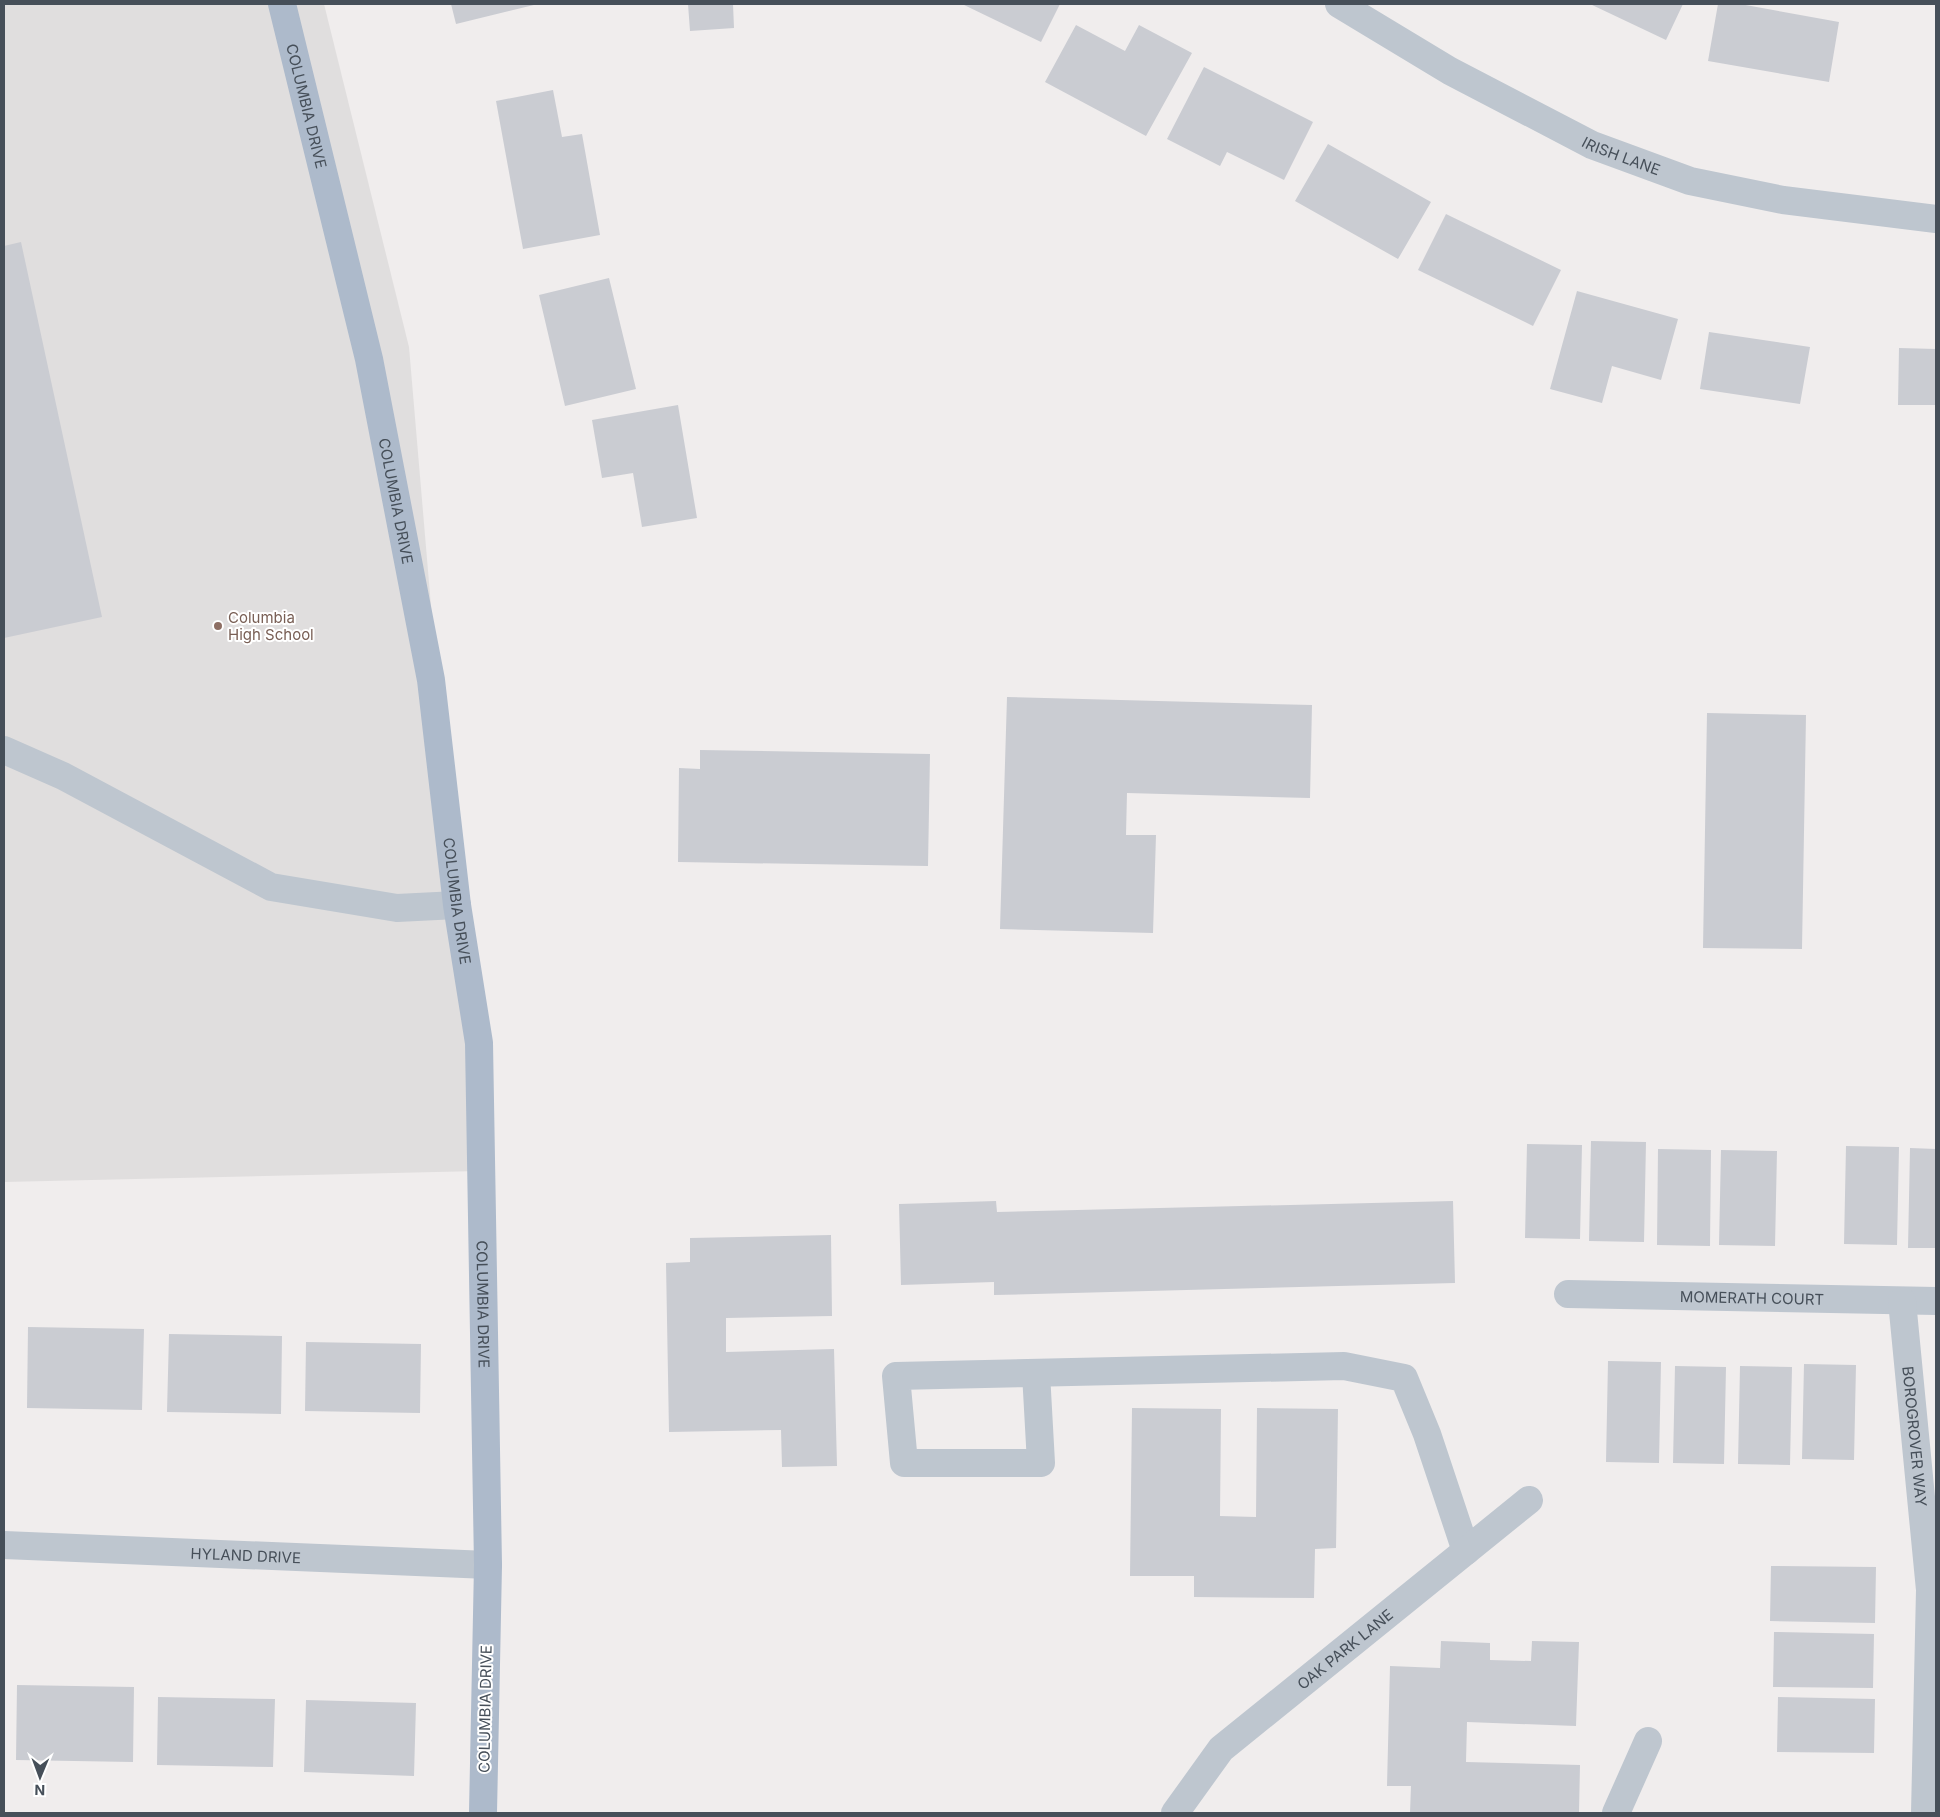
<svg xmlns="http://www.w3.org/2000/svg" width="1940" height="1817" font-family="Inter,sans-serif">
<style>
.education{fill:#e0dede}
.building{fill:#caccd2}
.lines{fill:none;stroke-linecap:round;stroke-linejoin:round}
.minor{stroke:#bec6cf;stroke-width:28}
.major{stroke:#adbacb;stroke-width:28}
.education-dot{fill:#8d6e63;stroke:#fff;stroke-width:2}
.labels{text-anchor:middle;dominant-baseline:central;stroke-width:4;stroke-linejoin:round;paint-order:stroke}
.street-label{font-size:15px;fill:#464f59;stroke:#fff}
.education-label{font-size:15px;fill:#785e54;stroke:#fff;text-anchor:start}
</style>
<rect width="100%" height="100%" fill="#f0eded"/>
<path class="education" d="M4 4H324L409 347 479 1171 4 1182Z"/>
<path class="building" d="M451 4H538L456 24Z
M688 4H733L734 28 690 31Z
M962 4H1060L1041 42Z
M1590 4H1683L1666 40Z
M1718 4H1740L1839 22 1829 82 1708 61Z
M1076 25 1125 51 1139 25 1192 53 1146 136 1045 82Z
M1204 67 1313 122 1284 180 1227 152 1220 166 1167 139Z
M553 90 562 137 582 134 600 235 523 249 496 101Z
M1328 144 1431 202 1398 259 1295 201Z
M1446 214 1561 270 1533 326 1418 270Z
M21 242 102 617 4 638V246Z
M609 278 636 389 565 406 539 295Z
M1577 291 1678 319 1661 380 1612 366 1602 403 1550 389Z
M1709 332 1810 347 1800 404 1700 389Z
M1899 348 1936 349V405H1898Z
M678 405 697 518 642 527 633 473 602 478 592 420Z
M1007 697 1312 705 1310 798 1127 793 1126 835H1156L1153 933 1000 929Z
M1707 713 1806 715 1802 949 1703 948Z
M700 750 930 754 928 866 678 862 679 768 700 769Z
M1591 1141 1646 1142 1644 1242 1589 1241Z
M1527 1144 1582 1145 1580 1239 1525 1238Z
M1846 1146 1899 1147 1897 1245 1844 1244Z
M1910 1148 1936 1149V1248H1908Z
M1658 1149 1711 1150 1710 1246 1657 1245Z
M1721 1150 1777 1151 1775 1246 1719 1245Z
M996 1201 997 1212 1453 1201 1455 1283 994 1295V1282L901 1285 899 1204Z
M831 1235 832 1316 726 1318V1352L834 1349 837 1466 782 1467 781 1430 669 1432 666 1263 690 1262V1238Z
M28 1327 144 1329 142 1410 27 1408Z
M169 1334 282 1336 281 1414 167 1412Z
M306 1342 421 1344 420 1413 305 1411Z
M1608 1361 1661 1362 1659 1463 1606 1462Z
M1804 1364 1856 1365 1854 1460 1802 1459Z
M1675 1366 1726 1367 1724 1464 1673 1463Z
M1740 1366 1792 1367 1790 1465 1738 1464Z
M1132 1408 1221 1409 1220 1516 1256 1517 1257 1408 1338 1409 1336 1548 1315 1549 1314 1598 1194 1597V1576H1130Z
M1771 1566 1876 1567 1875 1623 1770 1621Z
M1774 1632 1874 1634 1873 1688 1773 1687Z
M1441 1641 1490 1643V1660L1531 1661 1532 1641 1579 1642 1576 1726 1467 1722 1466 1762 1580 1765 1579 1813H1410L1411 1786H1387L1390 1666 1440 1668Z
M17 1685 134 1687 133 1762 16 1760Z
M158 1697 275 1699 273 1767 157 1765Z
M1778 1697 1875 1699 1874 1753 1777 1752Z
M306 1700 416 1703 414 1776 304 1772Z"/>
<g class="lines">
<g class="minor">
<path id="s1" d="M1339 4 1450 71 1592 145 1690 181 1783 200 1936 219"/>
<path d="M4 750 63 776 271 887 397 908 457 905"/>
<path id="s2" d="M1568 1294 1936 1301"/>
<path id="s3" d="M1902 1301 1930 1590 1925 1813"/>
<path d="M1036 1373 1041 1463H904L896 1376 1344 1366 1404 1378 1427 1434 1466 1551"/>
<path id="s4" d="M4 1545 488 1565"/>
<path id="s5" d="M1175 1813 1221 1749 1529 1500"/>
<path d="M1616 1813 1648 1741"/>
</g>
<path class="major" id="s6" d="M282 4 369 359 431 680 457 905 479 1043 488 1565 483 1813"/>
</g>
<circle class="education-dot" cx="218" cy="626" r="5"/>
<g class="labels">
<g class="street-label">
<text stroke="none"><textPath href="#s6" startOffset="105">COLUMBIA DRIVE</textPath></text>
<text stroke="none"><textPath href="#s1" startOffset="321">IRISH LANE</textPath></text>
<text stroke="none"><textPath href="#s6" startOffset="510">COLUMBIA DRIVE</textPath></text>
<text stroke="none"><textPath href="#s6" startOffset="915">COLUMBIA DRIVE</textPath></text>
<text stroke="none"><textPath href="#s2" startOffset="184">MOMERATH COURT</textPath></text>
<text stroke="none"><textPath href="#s6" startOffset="1320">COLUMBIA DRIVE</textPath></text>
<text stroke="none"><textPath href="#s3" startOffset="136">BOROGROVER WAY</textPath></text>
<text stroke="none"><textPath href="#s4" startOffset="242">HYLAND DRIVE</textPath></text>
<text stroke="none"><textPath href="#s5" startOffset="238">OAK PARK LANE</textPath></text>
<text transform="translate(485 1709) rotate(-89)">COLUMBIA DRIVE</text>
</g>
<g class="education-label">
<text x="228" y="617">Columbia<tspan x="228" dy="17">High School</tspan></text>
</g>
</g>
<rect width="1940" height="1817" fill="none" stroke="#464f59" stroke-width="10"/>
<g transform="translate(40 1777) rotate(181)" stroke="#ffffff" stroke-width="4" paint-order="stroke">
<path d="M0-4L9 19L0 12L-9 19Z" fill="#464f59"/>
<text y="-8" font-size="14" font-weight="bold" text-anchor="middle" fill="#464f59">N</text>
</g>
</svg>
